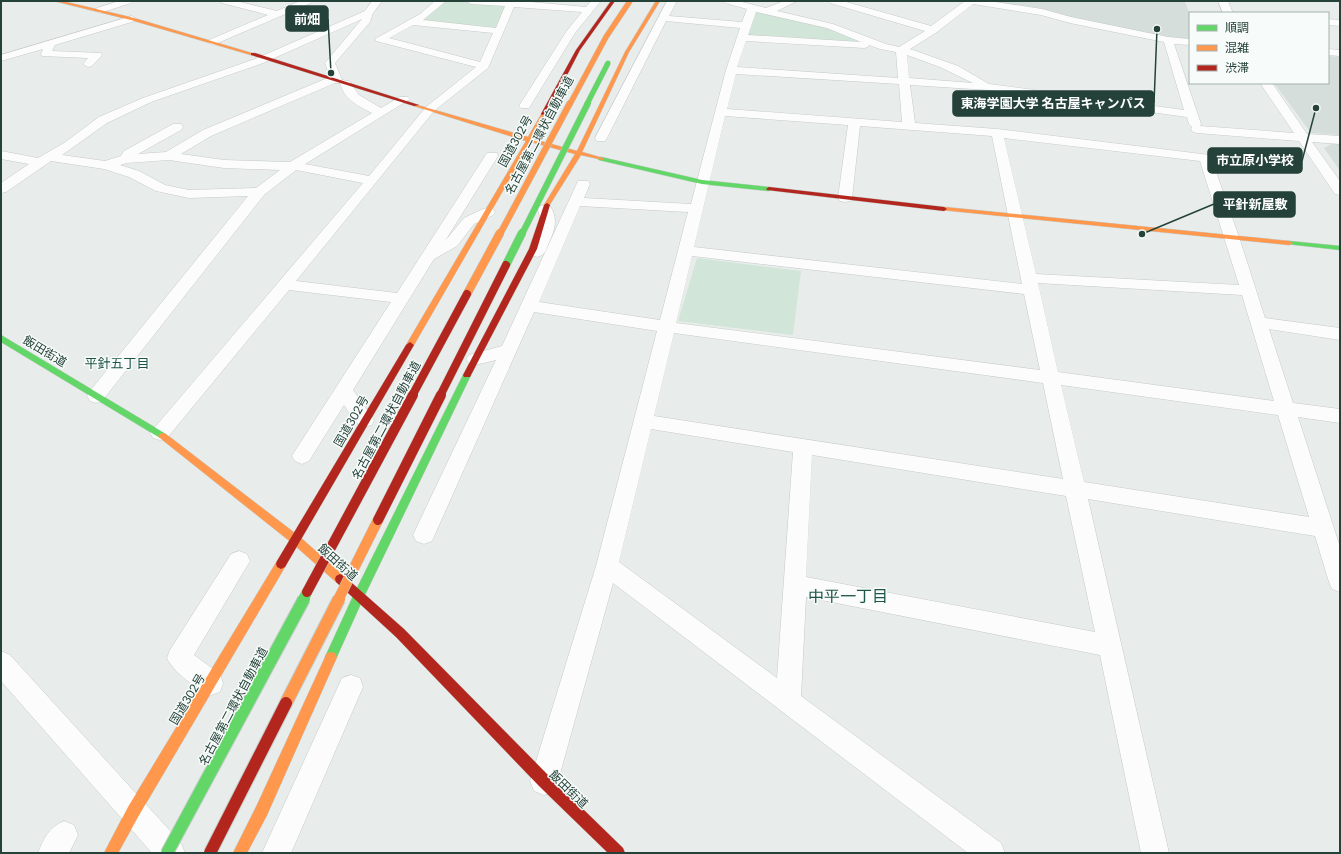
<svg xmlns="http://www.w3.org/2000/svg" width="1341" height="854" font-family="Lato,'Noto Sans JP',sans-serif">
<style>
.built{fill:#d6dedb}
.green{fill:#d1e6d8}
.lines{fill:none;stroke-linecap:round;stroke-linejoin:round}
.street-casing{stroke:#c5cac8;stroke-width:1}
.fast-casing{stroke:#c3cbc8;stroke-width:1}
.slow-casing{stroke:#c3cbc8;stroke-width:1}
.jam-casing{stroke:#c3cbc8;stroke-width:1}
.street{fill:#fcfcfc;fill-rule:evenodd}
.fast{fill:#63d668;fill-rule:evenodd}
.slow{fill:#ff974d;fill-rule:evenodd}
.jam{fill:#b3261e;fill-rule:evenodd}
.fast-bridge-far4-casing{stroke:#c3ccc9;stroke-width:6;stroke-linecap:butt}
.fast-bridge-far3-casing{stroke:#c3ccc9;stroke-width:7;stroke-linecap:butt}
.fast-bridge-far2-casing{stroke:#c3ccc9;stroke-width:9;stroke-linecap:butt}
.fast-bridge-far1-casing{stroke:#c3ccc9;stroke-width:11;stroke-linecap:butt}
.fast-bridge-casing{stroke:#c3ccc9;stroke-width:14;stroke-linecap:butt}
.slow-bridge-far4-casing{stroke:#c3ccc9;stroke-width:6;stroke-linecap:butt}
.slow-bridge-far3-casing{stroke:#c3ccc9;stroke-width:7;stroke-linecap:butt}
.slow-bridge-far2-casing{stroke:#c3ccc9;stroke-width:9;stroke-linecap:butt}
.slow-bridge-far1-casing{stroke:#c3ccc9;stroke-width:11;stroke-linecap:butt}
.slow-bridge-casing{stroke:#c3ccc9;stroke-width:14;stroke-linecap:butt}
.jam-bridge-far2-casing{stroke:#c3ccc9;stroke-width:9;stroke-linecap:butt}
.jam-bridge-far1-casing{stroke:#c3ccc9;stroke-width:11;stroke-linecap:butt}
.jam-bridge-casing{stroke:#c3ccc9;stroke-width:14;stroke-linecap:butt}
.fast-bridge-far4{stroke:#63d668;stroke-width:5}
.fast-bridge-far3{stroke:#63d668;stroke-width:6}
.fast-bridge-far2{stroke:#63d668;stroke-width:8}
.fast-bridge-far1{stroke:#63d668;stroke-width:10}
.fast-bridge{stroke:#63d668;stroke-width:12}
.slow-bridge-far4{stroke:#ff974d;stroke-width:5}
.slow-bridge-far3{stroke:#ff974d;stroke-width:6}
.slow-bridge-far2{stroke:#ff974d;stroke-width:8}
.slow-bridge-far1{stroke:#ff974d;stroke-width:10}
.slow-bridge{stroke:#ff974d;stroke-width:12}
.jam-bridge-far2{stroke:#b3261e;stroke-width:8}
.jam-bridge-far1{stroke:#b3261e;stroke-width:10}
.jam-bridge{stroke:#b3261e;stroke-width:12}
.labels{text-anchor:middle;dominant-baseline:central;stroke-width:3;stroke-linejoin:round;paint-order:stroke}
.street-label{font-size:12px;fill:#24423a;stroke:#f7fbf9}
.neighbourhood-label{font-size:13px;fill:#1f5548;stroke:#f7fbf9}
.near-neighbourhood-label{font-size:16px;fill:#1f5548;stroke:#f7fbf9}
.leader{fill:none;stroke:#24423a;stroke-width:1.5}
.callout-dot{fill:#24423a;stroke:#f7fbf9;stroke-width:1.5}
.callout{fill:#24423a;stroke:#24423a;stroke-width:1.5}
.callout-label{font-size:13px;text-anchor:middle;font-weight:bold;fill:#fff}
</style>
<rect width="100%" height="100%" fill="#e8edeb"/>
<path class="built" d="M982 1H1185L1190 15V40L1173 39Z
M1328 56 1340 57V135L1311 133 1274 83H1328Z
M1335 142H1340V171L1324 148Z"/>
<path class="green" d="M445 1H452L506 6 495 28 420 21 427 17Z
M756 11 826 28 865 43 747 36Z
M697 258 801 271 793 335 678 321Z"/>
<g class="lines">
<g class="street-casing">
<path id="street" d="M119 1H133L131 3 100 13 95 10 97 8Z
M220 1H236L277 11 300 1H313L311 3 213 45 208 42 209 40 268 15 222 3Z
M372 1H382L373 13 370 22 335 63 342 80 349 81 359 95 381 108 400 97H408L410 99 305 164 369 176 426 107 476 67 376 41 375 39 420 14 435 1H446L423 20 496 28 505 6 471 4 466 1H520L586 7 591 1H601L575 33 529 108H521L519 106 566 32 582 12 514 7 488 68 434 111 296 281 397 293 487 153H497L498 156 445 241 464 218 483 209 488 208 493 209 495 212 493 215 474 224 457 246 434 259 353 390 374 420 372 425C356 430 352 416 344 405L309 461 302 464 295 461 292 456 295 451 391 302 289 290 167 438 160 440 153 438 150 433 363 183 296 170 264 195 102 401 96 403 90 401 87 396 90 391 248 196 189 198 156 191 129 177 104 169 51 161 6 192 1 193V183L29 164 1 159V151L38 158 64 143 99 117 143 98 255 59 365 11ZM362 19 325 63 330 77 203 130 166 152 138 154 181 130 183 127 181 124H173L124 151 121 156 105 161 62 155 107 123 151 102 263 63ZM413 25 493 33 480 62 389 38ZM335 83H340C344 99 358 106 372 113L290 162 224 160 181 154 211 136ZM169 160 224 168 280 170 256 188 189 190 165 185 139 171 120 165 127 163Z
M667 1H677L669 16 742 22 747 9 725 3 723 1H738L766 8 784 1H797L777 11 833 24 886 44 899 47 925 31 830 3 828 1H843L931 26 965 1H989L1042 9 1071 17 1168 37 1190 39V45L1174 44 1201 124 1200 126 1294 133 1260 83H1272L1307 134 1340 136V144L1312 142 1340 181V195L1335 194 1299 141 1197 133 1193 132 1191 129 1192 127 1189 124 1187 117 989 90 910 85 915 123 997 129 1210 155 1239 237 1265 318 1340 328V340L1269 329 1293 403 1340 409V423L1298 417 1340 547V592L1332 589 1329 582 1315 536 1088 499 1169 853H1141L1100 655 806 597 801 696 1001 843 1005 853H968L613 583 558 781 554 791 544 795 534 791 530 781 596 566 657 331 534 312 432 541 424 544 416 541 413 535 496 360 475 365 469 363 466 359 469 355 502 346 578 181H588L590 184 584 198 691 204 726 70 740 28 666 21 607 138 605 141H597L595 138ZM973 4 1041 15 1070 23 1164 42 1184 110 989 84 958 66 910 49 937 32ZM756 12 827 28 861 42 748 35ZM746 41 864 48 868 47 869 45 880 49 896 52 898 78 737 67ZM907 55 940 67 973 83 909 78ZM736 74 899 84 902 122 727 109ZM725 116 848 125 838 198 840 201 845 202 850 201 852 198 860 126 992 136 1022 284 694 247ZM1004 138 1200 161 1239 285 1036 274ZM580 206 688 212 660 320 539 302ZM692 256 1024 294 1040 370 676 323ZM1038 283 1242 295 1274 401 1058 372ZM674 333 1043 383 1063 479 654 416ZM1061 385 1278 415 1309 517 1084 482ZM651 429 793 452 777 678 619 562ZM812 455 1066 496 1095 632 806 577Z
M1218 1H1228L1233 13H1223Z
M132 16 137 19 135 21 55 45 52 51 101 53 102 55 92 66 88 67 83 64 88 58 42 56 41 54 43 49 1 61V55Z
M1328 19 1340 20V26L1328 25Z
M1328 49 1340 50V56L1328 55Z
M545 205 550 206C561 222 551 237 545 252L542 255 537 257 532 255 529 252 542 226 538 209 540 206Z
M239 551 247 554 250 561 194 655 220 674 223 683 220 692 211 695C197 689 173 672 167 658L170 650 231 554Z
M1 651 10 655 181 843 185 853H152L1 681Z
M351 675 360 678 363 687 291 853H262L342 678Z
M64 821 74 825 78 835 69 853H38C44 838 49 827 64 821Z"/>
</g>
<g class="fast-casing">
<path id="fast" d="M601 157 702 180 769 187 772 189 769 191 702 184 599 160 598 159Z
M1289 241 1340 246V250L1287 244V242Z
M1 335 166 434 168 436 166 438H160L1 342Z
M467 372 471 375 363 599 335 661 331 662 327 661 325 657 354 594 463 375Z"/>
</g>
<g class="slow-casing">
<path id="slow" d="M54 1H62L134 18 255 54 251 55 131 20Z
M656 1H660L629 52 582 152 603 158V160L581 155 549 206H545L544 205 575 154 531 142 414 345 410 348 407 347 406 345 526 141 414 106V104L528 137 542 113H546L547 114 533 139 577 151 625 52Z
M944 207 1289 241 1293 243 1289 245 942 210 941 209Z
M163 433 166 434 300 537 344 576 345 579 344 582 340 584 336 582 292 543 160 438 158 436 160 434Z
M281 559 285 561 286 564 285 567 138 817 118 853H104L128 807 277 561Z
M331 652 335 653 337 657 267 815 247 853H233L257 805 327 653Z"/>
</g>
<g class="jam-casing">
<path id="jam" d="M611 1H615L580 50 547 114 542 115 541 114 576 50Z
M251 53H255L419 105 414 106 251 55Z
M769 187 944 207 947 209 944 211 767 190 766 189Z
M547 203 550 205 537 249 471 375 470 377H464L463 375 529 249 544 205Z
M410 342 414 345 285 567 281 569 277 567 276 564 277 561 406 345Z
M340 574 344 576 404 629 549 776 623 848 625 853H608L539 786 396 637 336 582 335 579 336 576Z"/>
</g>
<use href="#street" class="street"/>
<use href="#fast" class="fast"/>
<use href="#slow" class="slow"/>
<use href="#jam" class="jam"/>
<g class="fast-bridge-far4-casing">
<path id="fast-bridge-far4" d="M587 104 608 63"/>
</g>
<g class="fast-bridge-far3-casing">
<path id="fast-bridge-far3" d="M522 234 588 103"/>
</g>
<g class="fast-bridge-far2-casing">
<path id="fast-bridge-far2" d="M506 265 522 233"/>
</g>
<g class="fast-bridge-far1-casing">
<path id="fast-bridge-far1" d="M303 600 307 592"/>
</g>
<g class="fast-bridge-casing">
<path id="fast-bridge" d="M167 853 304 599"/>
</g>
<g class="slow-bridge-far4-casing">
<path id="slow-bridge-far4" d="M570 104 606 37 630 1"/>
</g>
<g class="slow-bridge-far3-casing">
<path id="slow-bridge-far3" d="M500 234 570 103"/>
</g>
<g class="slow-bridge-far2-casing">
<path id="slow-bridge-far2" d="M467 294 500 233"/>
</g>
<g class="slow-bridge-far1-casing">
<path id="slow-bridge-far1" d="M338 600 378 520"/>
</g>
<g class="slow-bridge-casing">
<path id="slow-bridge" d="M286 703 339 599"/>
</g>
<g class="jam-bridge-far2-casing">
<path id="jam-bridge-far2" d="M412 396 467 294
M440 396 506 265"/>
</g>
<g class="jam-bridge-far1-casing">
<path id="jam-bridge-far1" d="M378 520 441 395
M307 592 413 395"/>
</g>
<g class="jam-bridge-casing">
<path id="jam-bridge" d="M210 853 286 703"/>
</g>
<use href="#fast-bridge-far4" class="fast-bridge-far4"/>
<use href="#fast-bridge-far3" class="fast-bridge-far3"/>
<use href="#fast-bridge-far2" class="fast-bridge-far2"/>
<use href="#fast-bridge-far1" class="fast-bridge-far1"/>
<use href="#fast-bridge" class="fast-bridge"/>
<use href="#slow-bridge-far4" class="slow-bridge-far4"/>
<use href="#slow-bridge-far3" class="slow-bridge-far3"/>
<use href="#slow-bridge-far2" class="slow-bridge-far2"/>
<use href="#slow-bridge-far1" class="slow-bridge-far1"/>
<use href="#slow-bridge" class="slow-bridge"/>
<use href="#jam-bridge-far2" class="jam-bridge-far2"/>
<use href="#jam-bridge-far1" class="jam-bridge-far1"/>
<use href="#jam-bridge" class="jam-bridge"/>
</g>
<g class="labels">
<g class="street-label">
<text transform="translate(539 135) rotate(-62)">名古屋第二環状自動車道</text>
<text transform="translate(515 141) rotate(-61)">国道302号</text>
<text transform="translate(45 351) rotate(31)">飯田街道</text>
<text transform="translate(386 420) rotate(-62)">名古屋第二環状自動車道</text>
<text transform="translate(351 421) rotate(-60)">国道302号</text>
<text transform="translate(338 562) rotate(42)">飯田街道</text>
<text transform="translate(187 699) rotate(-59)">国道302号</text>
<text transform="translate(233 706) rotate(-62)">名古屋第二環状自動車道</text>
<text transform="translate(569 789) rotate(44)">飯田街道</text>
</g>
<g class="neighbourhood-label">
<text x="117" y="363">平針五丁目</text>
</g>
<g class="near-neighbourhood-label">
<text x="848" y="595">中平一丁目</text>
</g>
</g>
<path class="leader" d="M331 73L328 19M1157 29L1154 103M1316 108L1302 161M1142 234L1214 204"/>
<g class="callout-dot">
<circle cx="331" cy="73" r="4"/>
<circle cx="1157" cy="29" r="4"/>
<circle cx="1316" cy="108" r="4"/>
<circle cx="1142" cy="234" r="4"/>
</g>
<g class="callout">
<rect x="286" y="6" width="42" height="25" rx="4"/>
<rect x="953" y="91" width="201" height="25" rx="4"/>
<rect x="1208" y="148" width="94" height="25" rx="4"/>
<rect x="1214" y="192" width="81" height="25" rx="4"/>
</g>
<g class="callout-label">
<text x="307" y="24">前畑</text>
<text x="1053" y="108">東海学園大学 名古屋キャンパス</text>
<text x="1255" y="165">市立原小学校</text>
<text x="1255" y="209">平針新屋敷</text>
</g>
<rect width="1341" height="854" fill="none" stroke="#24423a" stroke-width="4"/>
<rect x="1189" y="12" width="140" height="72" fill="#f7fbf9" stroke="#a3b1ad"/>
<rect x="1197" y="25" width="20" height="6" fill="#63d668" stroke="#a3b1ad"/>
<text x="1225" y="32" font-size="12" fill="#24423a">順調</text>
<rect x="1197" y="45" width="20" height="6" fill="#ff974d" stroke="#a3b1ad"/>
<text x="1225" y="52" font-size="12" fill="#24423a">混雑</text>
<rect x="1197" y="65" width="20" height="6" fill="#b3261e" stroke="#a3b1ad"/>
<text x="1225" y="72" font-size="12" fill="#24423a">渋滞</text>
</svg>
